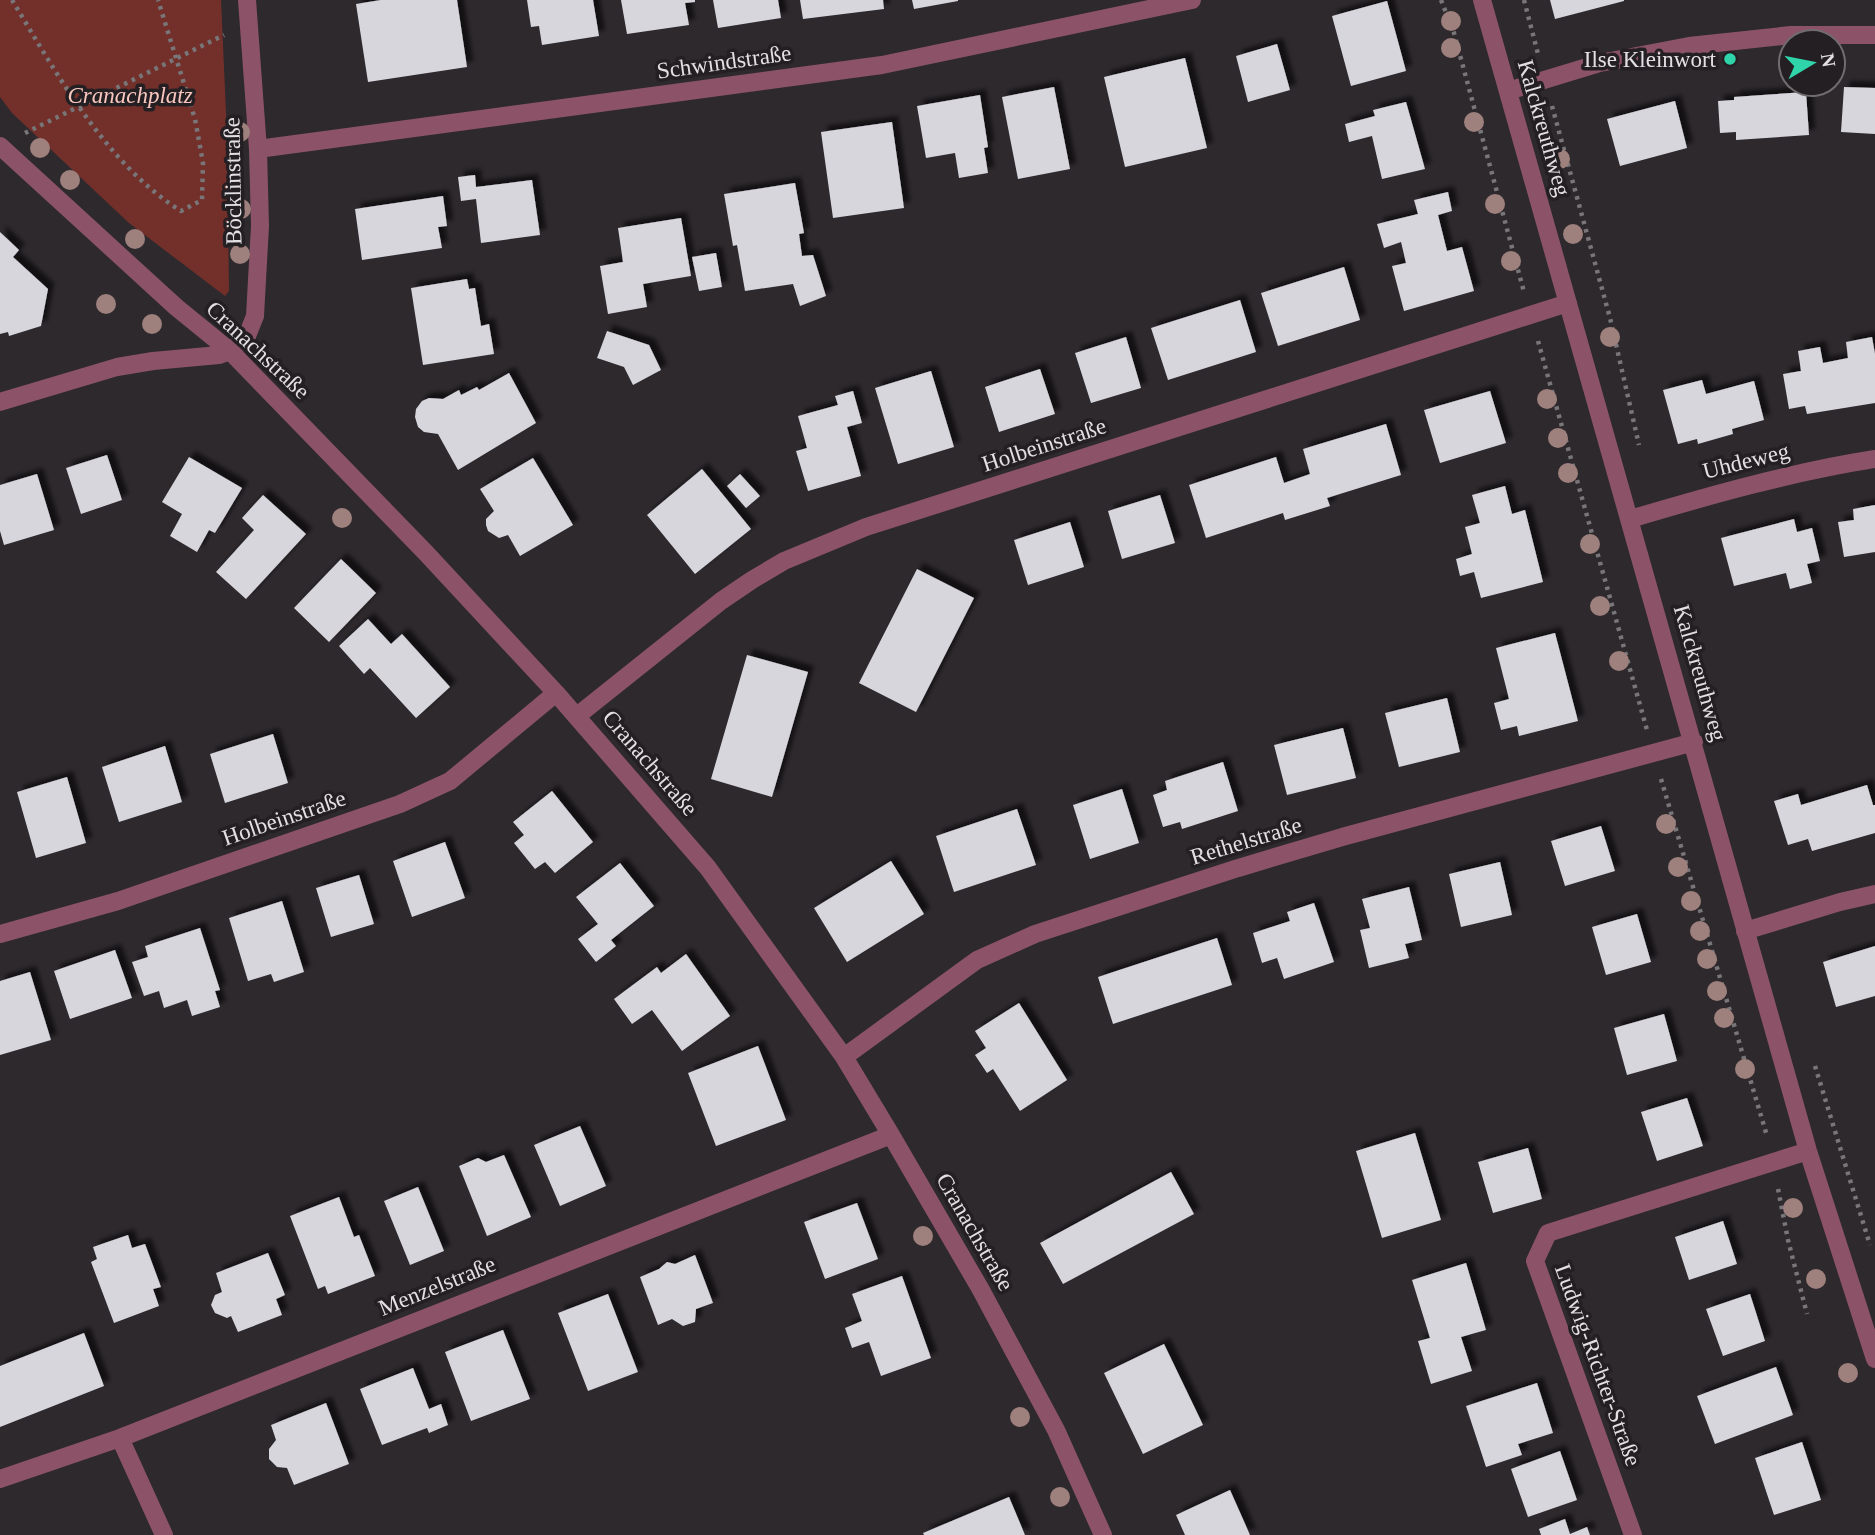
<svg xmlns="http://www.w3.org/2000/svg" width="1875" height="1535" font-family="'Times New Roman',serif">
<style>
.green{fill:#73302a}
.building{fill:#d8d6dd;filter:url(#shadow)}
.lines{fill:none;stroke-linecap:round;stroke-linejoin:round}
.path{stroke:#797679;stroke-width:4.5;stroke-dasharray:3.5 5;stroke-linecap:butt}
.minor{stroke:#8c5368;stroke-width:18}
.tree{fill:#9e807d}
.poi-dot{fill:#2fd4aa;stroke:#231f23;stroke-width:2.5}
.labels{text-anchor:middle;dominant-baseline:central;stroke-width:7;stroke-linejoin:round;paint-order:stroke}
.poi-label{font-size:23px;fill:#e3e0e3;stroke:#231f23;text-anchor:end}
.street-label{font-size:23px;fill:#e3e0e3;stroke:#231f23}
.park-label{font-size:23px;font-style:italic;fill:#fac7bf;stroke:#231f23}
</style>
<defs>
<filter id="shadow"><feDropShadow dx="6" dy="-6" stdDeviation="2" flood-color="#0009"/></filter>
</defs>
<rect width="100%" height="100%" fill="#2d292d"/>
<path class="green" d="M0 0H221L227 135 229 291 225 296 129 223 12 113 0 97Z"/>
<path class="building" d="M381 0H457L467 67 368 82 356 4Z
M527 0H593L599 36 542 45 539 26 531 27Z
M621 0H695V2L685 3 689 25 627 34Z
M713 0H778L781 18 718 28Z
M800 0H883L884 9 803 19Z
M912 0H958V1L914 9Z
M1550 0H1624V1L1555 19Z
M1387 1 1406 71 1351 86 1332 16Z
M1277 44 1290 90 1248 102 1236 56Z
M1185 58 1207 148 1125 167 1104 77Z
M1054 87 1070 169 1018 179 1002 97Z
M1844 87 1875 88V134L1841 132Z
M1806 92 1809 135 1736 140V132L1720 133 1718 101 1734 100V97Z
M980 95 988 147 984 148 988 173 959 178 955 153 926 158 917 106Z
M1675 101 1687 148 1620 166 1607 119Z
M1406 102 1425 169 1382 179 1372 136 1349 142 1345 124 1375 116 1373 110Z
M892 122 904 208 833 218 821 132Z
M475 175 476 187 532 180 540 235 481 243 476 199 461 201 458 177Z
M795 183 804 233 799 234 802 256 813 255 826 296 800 306 793 284 745 291 737 245 733 246 724 194Z
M1448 192 1452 211 1438 215 1447 251 1462 247 1474 291 1404 311 1392 266 1406 263 1401 242 1384 248 1377 224 1418 214 1414 200Z
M443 196 447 226 438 227 442 248 362 260 355 209Z
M681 218 691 276 643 284 647 307 608 314 600 266 623 262 618 228Z
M0 232 19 250 13 257 48 289 41 326 9 336 8 332 0 334Z
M716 253 722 287 699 291 692 257Z
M1344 267 1360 320 1278 346 1261 293Z
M467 279 469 289 475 288 481 326 489 324 494 354 423 365 411 288Z
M1240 300 1256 352 1168 380 1151 328Z
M607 331 649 345 661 370 633 385 624 367 597 358Z
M1126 337 1141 388 1091 403 1075 353Z
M1872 337 1875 354V403L1807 414 1805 406 1789 409 1783 374 1801 371 1798 351 1820 347 1823 363 1848 358 1846 342Z
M1040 369 1055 414 999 432 985 387Z
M931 371 954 447 898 464 875 388Z
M509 373 536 423 458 470 438 434 424 432 418 427 415 417 416 409 422 401 429 398 443 399 459 390 461 395 477 387 479 390Z
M1702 380 1706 394 1754 381 1764 420 1732 429 1733 434 1698 444 1697 439 1678 444 1663 390Z
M853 391 862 423 847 427 861 476 808 491 796 451 807 448 798 416 838 405 835 396Z
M1490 391 1506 443 1440 463 1424 410Z
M1386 424 1401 475 1327 498 1330 506 1285 520 1283 513 1206 538 1189 485 1276 457 1284 483 1310 474 1303 449Z
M107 455 122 500 81 514 66 468Z
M189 457 242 488 215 533 209 530 197 552 170 536 182 514 162 502Z
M533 458 573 525 520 556 508 535 499 538 488 531 486 525V519L494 511 480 489Z
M702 469 751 529 695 574 647 515Z
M37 474 54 530 4 545 0 531V485Z
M740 474 760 496 746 508 727 486Z
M1505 486 1512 514 1525 510 1543 582 1481 598 1474 572 1460 576 1456 559 1472 554 1465 527 1480 523 1472 495Z
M263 495 306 534 246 599 216 572 254 530 242 518Z
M1160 495 1175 543 1122 559 1108 511Z
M1875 505V552L1844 557 1838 522 1854 520 1853 509Z
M1794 519 1797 532 1812 528 1820 561 1807 564 1812 583 1790 589 1786 573 1734 586 1721 538Z
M1070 522 1084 567 1028 585 1014 540Z
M341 559 376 593 329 642 294 608Z
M917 569 974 598 916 712 859 683Z
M368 619 391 644 402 634 450 687 416 718 370 668 364 674 339 646Z
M1555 633 1578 721 1519 736 1517 726 1501 730 1494 703 1509 699 1496 648Z
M747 655 808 672 772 797 711 779Z
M1447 698 1460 752 1399 767 1385 713Z
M1343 728 1356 778 1287 795 1274 745Z
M273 734 288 783 225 803 210 754Z
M165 746 182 802 119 822 102 767Z
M1223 762 1238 811 1182 829 1180 822 1163 827 1153 795 1167 790 1165 781Z
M67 777 86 843 36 858 17 792Z
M1867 785 1873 805H1875V833L1812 851 1808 839 1788 845 1774 801 1798 794 1801 805Z
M1122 789 1139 843 1090 859 1073 805Z
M552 791 593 842 555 873 545 862 535 869 514 843 524 835 513 822Z
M1017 809 1036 865 954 892 936 836Z
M1601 826 1615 871 1565 886 1551 841Z
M445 842 465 898 412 917 393 861Z
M891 861 924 914 847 962 814 908Z
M1500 862 1512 915 1461 927 1449 874Z
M620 863 654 906 611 940 616 946 596 962 578 939 598 924 576 897Z
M359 875 374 924 331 937 316 888Z
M1409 887 1422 940 1405 944 1409 958 1369 968 1360 930 1370 928 1362 899Z
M282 901 304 972 274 982 271 974 248 981 229 918Z
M1314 903 1334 962 1284 979 1277 958 1262 963 1253 933 1290 921 1287 912Z
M1637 914 1651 962 1606 975 1592 927Z
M200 928 220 990 215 991 220 1007 192 1016 187 1000 164 1008 159 991 144 996 132 962 148 957 145 946Z
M1217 938 1232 985 1113 1024 1098 977Z
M1875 946V996L1836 1007 1823 962Z
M115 950 132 998 70 1019 54 971Z
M686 954 730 1016 682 1051 652 1010 632 1024 614 999 657 967 661 973Z
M30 972 51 1040 0 1055V981Z
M1019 1003 1067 1080 1020 1111 993 1069 987 1073 975 1055 986 1048 975 1031Z
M1664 1014 1677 1061 1627 1075 1614 1028Z
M758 1046 786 1120 716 1146 688 1073Z
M1687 1098 1703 1146 1657 1161 1641 1112Z
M580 1126 606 1186 560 1206 534 1145Z
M1415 1133 1441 1220 1382 1238 1356 1151Z
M1528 1148 1542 1199 1493 1213 1478 1162Z
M504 1155 531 1217 487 1236 459 1166 478 1158 486 1162Z
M1171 1172 1194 1214 1063 1284 1040 1243Z
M418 1187 444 1251 410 1265 384 1201Z
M339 1197 354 1237 359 1235 375 1276 328 1294 325 1286 318 1289 290 1216Z
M857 1203 878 1259 825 1279 804 1222Z
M1723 1221 1737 1264 1689 1280 1675 1237Z
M128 1235 132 1248 145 1244 161 1287 153 1289 159 1306 114 1323 91 1262 97 1259 93 1247Z
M268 1253 285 1295 276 1299 282 1315 238 1332 231 1316 227 1318 215 1313 211 1305 215 1295 222 1292 216 1273Z
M695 1255 713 1303 696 1309 695 1322 683 1326 672 1319 658 1325 640 1277 659 1269 667 1262 675 1264Z
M1466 1263 1486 1330 1461 1337 1472 1371 1431 1384 1418 1341 1430 1338 1412 1280Z
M902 1276 931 1358 881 1376 869 1342 852 1348 845 1328 862 1321 852 1294Z
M608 1294 638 1372 588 1391 558 1313Z
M1750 1294 1765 1341 1723 1356 1706 1309Z
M503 1330 530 1399 471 1421 445 1352Z
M84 1333 104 1386 0 1427V1366Z
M1164 1344 1203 1425 1143 1454 1104 1373Z
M1776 1367 1793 1415 1715 1444 1697 1396Z
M413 1368 429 1409 441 1404 448 1425 429 1433 427 1428 382 1445 360 1389Z
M1537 1383 1553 1433 1518 1444 1522 1455 1486 1467 1466 1406Z
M326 1403 349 1464 294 1485 287 1468 277 1467 269 1459V1449L276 1440 271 1425Z
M1802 1442 1821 1500 1774 1515 1755 1458Z
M1560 1451 1577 1500 1528 1517 1511 1469Z
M1230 1490 1250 1535H1185L1176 1515Z
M1009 1497 1025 1535H924L923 1533Z
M1565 1519 1570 1534 1587 1527 1590 1535H1541L1539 1529Z"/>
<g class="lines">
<path class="path" d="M12 0C57 74 106 164 181 211L202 200 203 163 195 119 158 0
M1441 0 1454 33 1524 292
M1524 0 1538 54
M1552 106 1610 318 1639 445
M25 133 224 35
M1538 341 1647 730
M1661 779 1767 1136
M1815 1066 1870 1245
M1778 1189 1788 1240 1807 1314"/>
<path class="minor" d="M1482 0 1808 1151 1875 1359
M1508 91 1600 63 1689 46 1791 35H1875
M0 146 176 307 230 351 426 553 556 693 708 868 844 1057 891 1135 981 1290 1056 1430 1103 1535
M258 149 882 65 1192 0
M0 402 117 367 153 361 219 355 230 351 247 336 255 316 260 226 258 149 247 0
M1630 519C1711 495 1792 472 1875 459
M577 716 721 601 752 580 784 561 866 527 1568 303
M1745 931 1840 902 1875 894
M0 934 118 901 400 804 450 781 556 693
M844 1057 977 960 1035 934 1238 868 1342 837 1694 742
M120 1438 164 1535
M0 1479 120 1438 891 1135
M1633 1535 1535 1261 1548 1233 1808 1151"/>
</g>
<g class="tree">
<circle cx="1451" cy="21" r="10"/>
<circle cx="1451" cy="48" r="10"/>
<circle cx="1474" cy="122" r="10"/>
<circle cx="240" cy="132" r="10"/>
<circle cx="40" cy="148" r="10"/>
<circle cx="1560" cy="159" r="10"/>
<circle cx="70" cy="180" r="10"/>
<circle cx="1495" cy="204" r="10"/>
<circle cx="241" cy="209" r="10"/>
<circle cx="1573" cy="234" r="10"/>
<circle cx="135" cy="239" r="10"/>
<circle cx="240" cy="254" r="10"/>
<circle cx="1511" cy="261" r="10"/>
<circle cx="106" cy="304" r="10"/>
<circle cx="152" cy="324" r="10"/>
<circle cx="1610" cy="337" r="10"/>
<circle cx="1547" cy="399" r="10"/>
<circle cx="1558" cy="438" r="10"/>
<circle cx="1568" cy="473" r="10"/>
<circle cx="342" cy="518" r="10"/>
<circle cx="1590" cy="544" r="10"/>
<circle cx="1600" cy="606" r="10"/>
<circle cx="1619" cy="661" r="10"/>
<circle cx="1666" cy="824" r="10"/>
<circle cx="1678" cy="867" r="10"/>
<circle cx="1691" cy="901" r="10"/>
<circle cx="1700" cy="931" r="10"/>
<circle cx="1707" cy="959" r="10"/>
<circle cx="1717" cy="991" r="10"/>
<circle cx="1724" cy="1018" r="10"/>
<circle cx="1745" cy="1069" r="10"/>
<circle cx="1793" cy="1208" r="10"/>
<circle cx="923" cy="1236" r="10"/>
<circle cx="1816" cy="1279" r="10"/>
<circle cx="1848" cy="1373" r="10"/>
<circle cx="1020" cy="1417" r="10"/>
<circle cx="1060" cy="1497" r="10"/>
</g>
<circle class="poi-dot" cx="1730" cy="59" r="7"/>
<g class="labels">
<g class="poi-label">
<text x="1716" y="59">Ilse Kleinwort</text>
</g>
<g class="street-label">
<text transform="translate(724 62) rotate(-8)">Schwindstraße</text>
<text transform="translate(1544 128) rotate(74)">Kalckreuthweg</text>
<text transform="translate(233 181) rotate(-91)">Böcklinstraße</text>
<text transform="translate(258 350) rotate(43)">Cranachstraße</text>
<text transform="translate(1044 445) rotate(-18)">Holbeinstraße</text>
<text transform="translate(1746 461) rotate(-14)">Uhdeweg</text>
<text transform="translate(1700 673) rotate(74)">Kalckreuthweg</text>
<text transform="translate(650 763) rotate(49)">Cranachstraße</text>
<text transform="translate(284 818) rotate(-19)">Holbeinstraße</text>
<text transform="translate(1246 841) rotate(-17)">Rethelstraße</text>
<text transform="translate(975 1232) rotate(60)">Cranachstraße</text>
<text transform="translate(437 1286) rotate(-22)">Menzelstraße</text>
<text transform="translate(1598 1365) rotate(70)">Ludwig-Richter-Straße</text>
</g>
<g class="park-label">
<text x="130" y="95">Cranachplatz</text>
</g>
</g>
<g transform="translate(1812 63) rotate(80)"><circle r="33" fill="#231f23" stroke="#706c70" stroke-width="2"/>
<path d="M0-5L12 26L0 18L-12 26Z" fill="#2fd4aa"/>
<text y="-10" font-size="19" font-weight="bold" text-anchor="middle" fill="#e3e0e3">N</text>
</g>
</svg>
